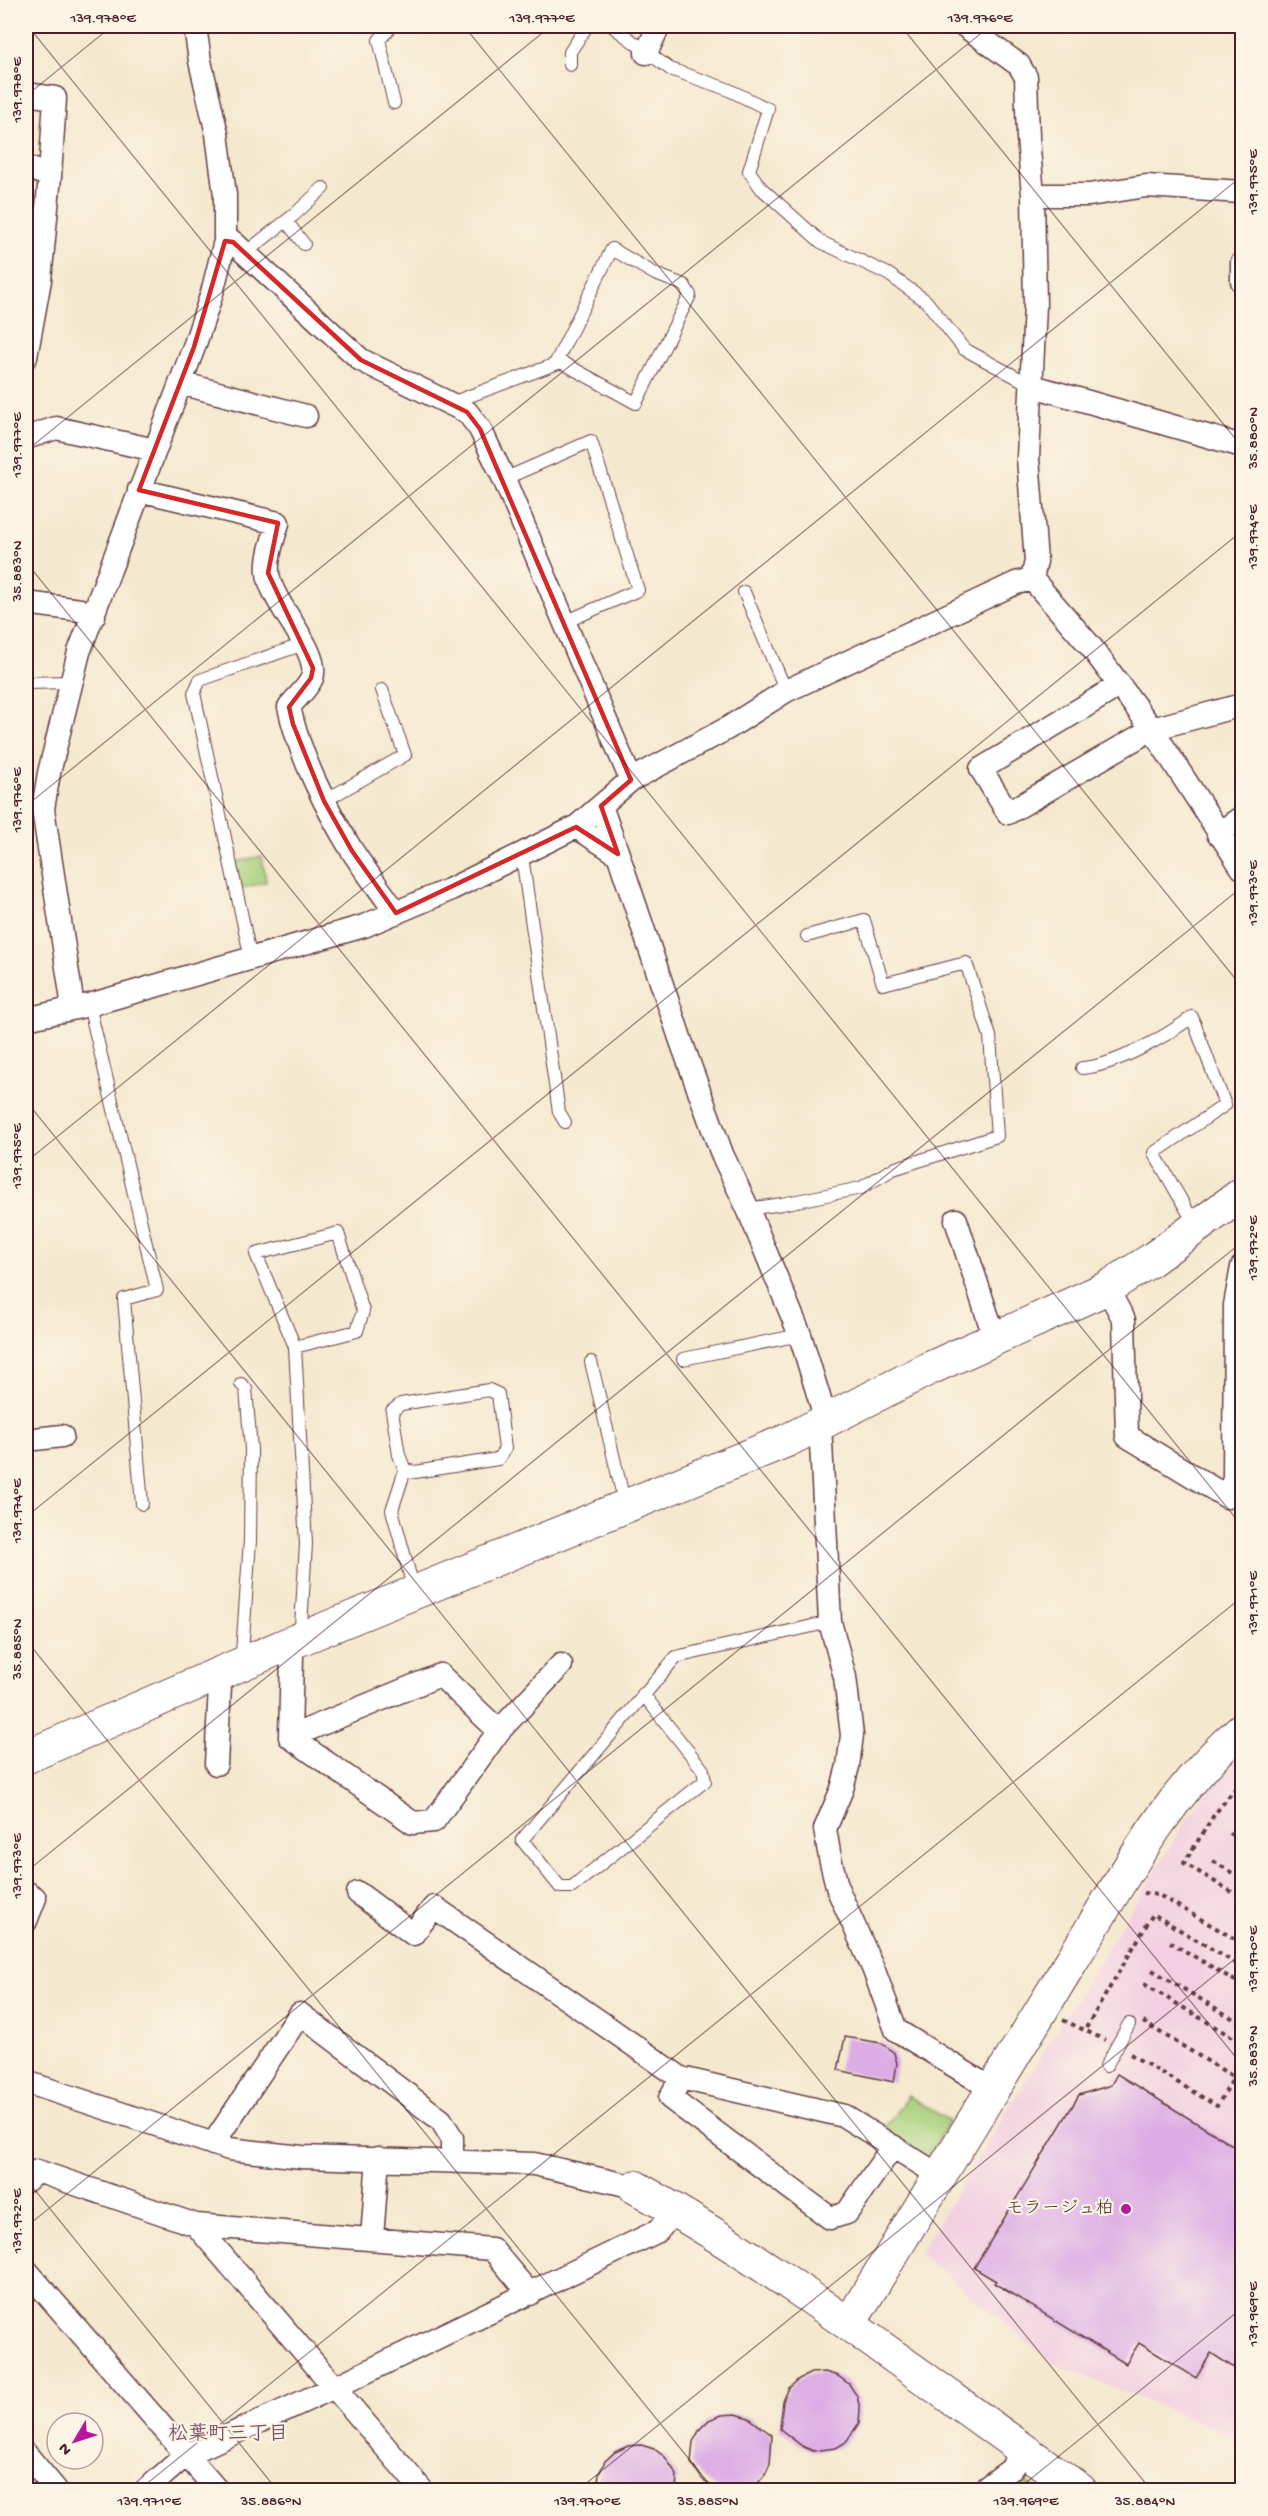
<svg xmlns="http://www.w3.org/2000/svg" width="1268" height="2516" font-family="'Gochi Hand','Klee One',sans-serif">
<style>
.built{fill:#f2cfe1}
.green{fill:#a8d17d;stroke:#797854;stroke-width:1.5}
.building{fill:#dcace5}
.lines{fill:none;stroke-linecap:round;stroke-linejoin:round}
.lane-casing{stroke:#643d43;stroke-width:14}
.street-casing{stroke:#643d43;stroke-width:25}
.secondary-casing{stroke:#643d43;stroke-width:35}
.path{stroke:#643d43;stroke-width:4;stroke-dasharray:4.5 4.5;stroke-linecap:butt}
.lane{stroke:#fff;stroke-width:12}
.street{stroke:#fff;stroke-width:22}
.secondary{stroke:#fff;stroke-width:33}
.marked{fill:none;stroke:#d62828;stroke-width:4.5;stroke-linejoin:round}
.ticks{fill:none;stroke:#4a1f2b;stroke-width:1.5;stroke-opacity:0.45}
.poi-dot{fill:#b5179e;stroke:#fcf5e5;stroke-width:2}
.labels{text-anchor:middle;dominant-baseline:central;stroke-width:4.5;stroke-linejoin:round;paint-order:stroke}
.poi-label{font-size:18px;fill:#4a1f2b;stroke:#fcf5e5;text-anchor:end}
.neighbourhood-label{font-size:20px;font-weight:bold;fill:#7d506c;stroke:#fcf5e5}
.neatline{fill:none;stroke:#4a1f2b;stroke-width:2}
.ticks-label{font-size:15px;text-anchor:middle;fill:#4a1f2b}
</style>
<rect width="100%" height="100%" fill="#fcf5e5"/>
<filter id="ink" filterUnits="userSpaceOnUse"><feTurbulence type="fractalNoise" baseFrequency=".0167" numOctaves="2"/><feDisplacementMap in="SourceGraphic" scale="12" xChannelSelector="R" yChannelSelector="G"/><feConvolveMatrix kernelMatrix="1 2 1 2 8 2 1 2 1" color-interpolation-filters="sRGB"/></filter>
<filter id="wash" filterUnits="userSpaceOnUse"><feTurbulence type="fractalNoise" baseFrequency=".008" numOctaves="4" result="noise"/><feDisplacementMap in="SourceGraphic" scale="24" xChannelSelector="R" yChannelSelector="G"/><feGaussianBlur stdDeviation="1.35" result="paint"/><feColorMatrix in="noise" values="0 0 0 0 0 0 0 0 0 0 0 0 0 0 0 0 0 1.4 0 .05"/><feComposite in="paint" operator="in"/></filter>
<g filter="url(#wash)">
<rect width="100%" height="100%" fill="#f4e8ce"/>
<path class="built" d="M1242 1753V2440L1053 2363 919 2253 1186 1821 1215 1780Z"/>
<path class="green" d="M262 856 266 882 242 888 235 862Z
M908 2096 949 2121 926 2160 882 2132Z
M1012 2473 1037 2490H990Z"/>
<g id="blocks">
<path class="building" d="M845 2037 881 2043 887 2047 894 2053 897 2063 894 2082 838 2070Z
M1117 2074 1242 2151V2373L1211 2353 1196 2378 1139 2343 1126 2364 994 2283 996 2281 974 2268 1079 2095 1111 2085Z
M825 2372 838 2376 849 2384 857 2396 860 2409 859 2423 846 2442 836 2448 813 2451 802 2446 780 2429 783 2401 789 2388 799 2379 811 2373Z
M736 2414 749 2418 772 2435 770 2464 765 2475 757 2484 747 2490H720L703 2480 691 2463 693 2442 700 2429 709 2420 722 2415Z
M641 2445 654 2449 665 2457 677 2475 676 2490H597L599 2474 605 2461 615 2452 628 2446Z"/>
</g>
</g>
<g filter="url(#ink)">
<use href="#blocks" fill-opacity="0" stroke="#643d43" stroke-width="1.5"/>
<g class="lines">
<g class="lane-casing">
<path id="lane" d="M392 26 379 40 394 103
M612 26 670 69 727 89 768 109 749 171 761 188 821 242 888 274 926 301 964 349 1033 386
M570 65V52L587 26
M286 221 304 244
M245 253 294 215 323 188
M451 403 561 362 636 403 690 295 684 285 655 274 612 249 555 364
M504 479 591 441 638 590 565 622
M744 592 786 691
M26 683 72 682
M324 801 405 755 382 690
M522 856 559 1112 565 1122
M251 959 194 693 200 680 304 644
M89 1005 157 1290 124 1299 142 1504
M1082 1068C1115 1066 1165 1037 1192 1017L1225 1105 1154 1153 1196 1226
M748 1209 782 1204 861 1188 893 1169 997 1136 990 1036 966 963 883 984 864 920 807 936
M295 1347 357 1331 363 1311 338 1233 256 1254 295 1347 306 1544 301 1626 305 1635
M683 1359 800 1335
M591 1362 625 1505
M241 1384 246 1389 251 1449 250 1541 242 1653 244 1662
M405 1470 415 1472 498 1459 505 1449 498 1394 489 1390 401 1404 392 1411 399 1455 405 1470 392 1510 414 1590
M643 1694 703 1770 705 1781 572 1887H560L522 1840 676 1657 830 1622
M1106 2066 1129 2024"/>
</g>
<g class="street-casing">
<path id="street" d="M965 26 1019 65 1026 77 1028 138 1033 195 1035 305 1028 458 1036 561 1032 579
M646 53 659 26
M26 94 55 98 50 176 40 280 26 357
M26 167 50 176
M1033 195H1089L1146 186 1242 192
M225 241 233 242 361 360 467 412 480 429 504 479 631 780
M1242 263V281
M180 383 306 416
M1033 386 1242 446
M26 438 56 428 155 450
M139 490 278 523C274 538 266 557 268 573 270 602 322 652 312 678 308 688 296 698 289 707 299 754 326 808 351 849 365 871 382 892 396 913
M26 603 80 610 94 616
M1120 685 981 769 1008 813 1152 729 1242 705
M601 806 618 854
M576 827 618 854 681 1041 722 1154 748 1209 800 1335 826 1420
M1218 834 1242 817
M73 1007 43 809 49 773 79 652 194 347 212 293 225 241V195L217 134 200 61 195 26
M26 1019 89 1005 364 926 449 890 576 827 631 780 728 728 786 691 1016 583 1032 579 1092 648 1152 729 1242 868
M956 1220 995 1339
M1107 1288 1124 1320 1127 1436 1227 1497 1234 1479 1235 1305 1242 1267
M820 1423 830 1622 845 1677 852 1735 848 1766 842 1789 825 1829 830 1858 838 1890 873 1968 896 2030 992 2089
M26 1440 62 1436
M288 1644 292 1656 290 1737 413 1823 434 1821 499 1731 561 1665
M216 1675 220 1686 216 1764
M290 1737 440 1675 499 1731
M26 1892 35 1898 26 1921
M358 1893 413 1934 434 1907 681 2078 844 2116 940 2176
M681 2078 670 2098 830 2218 847 2213 893 2146
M26 2082 229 2149 302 2157 534 2164 635 2187
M213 2144 300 2014 441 2120 452 2138V2160
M26 2181 37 2171 196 2225 492 2249 530 2294
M196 2225 422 2490
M372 2238 378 2158
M26 2270 217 2490
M26 2454 56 2490
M146 2490 186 2455 335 2387 658 2231 675 2210
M983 2490 1010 2470 1024 2451"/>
</g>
<g class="secondary-casing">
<path id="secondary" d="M26 1757 288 1644 788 1440 926 1370 1107 1288 1151 1260 1242 1194
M635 2187C791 2275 933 2387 1080 2490
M849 2324C922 2204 995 2084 1069 1965 1121 1882 1167 1793 1242 1729"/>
</g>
<path class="path" d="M1242 1780 1214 1815 1184 1863 1242 1898
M1235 1818 1242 1823
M1229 1833 1242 1841
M1213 1861 1242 1879
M1143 1893 1159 1895 1242 1943
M1170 1942 1242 1985
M1152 1970 1242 2024
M1144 1984 1242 2043
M1063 2020 1105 2040
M1143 2022 1242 2082
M1086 2028 1153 1914 1242 1967
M1130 2054 1217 2106 1242 2064"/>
<use href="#lane" class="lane"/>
<use href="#street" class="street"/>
<use href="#secondary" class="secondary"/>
</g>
</g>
<path class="marked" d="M225 241 233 242 361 360 467 412 480 429 631 780 601 806 618 854 576 827 396 913 352 851 324 801 293 724 289 707 311 678 313 668 268 573 278 523 139 490 194 347Z"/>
<path class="ticks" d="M28 26 1242 1526M464 26 1242 987M901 26 1242 447M26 96 112 26M26 451 551 26M26 562 1242 2065M26 806 990 26M26 1101 1151 2490M26 1162 1242 176M26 1517 1242 531M26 1640 714 2490M26 1872 1242 887M26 2179 277 2490M26 2227 1242 1242M139 2490 1242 1597M578 2490 1242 1953M1017 2490 1242 2308"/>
<circle class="poi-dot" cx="1126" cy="2209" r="6"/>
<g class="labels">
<g class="poi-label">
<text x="1114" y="2209">モラージュ柏</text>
</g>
<g class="neighbourhood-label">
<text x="228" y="2435">松葉町三丁目</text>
</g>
</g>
<rect width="1268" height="2516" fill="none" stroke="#fcf5e5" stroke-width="66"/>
<g transform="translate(75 2441) rotate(231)"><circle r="28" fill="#fcf5e5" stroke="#b59f9b" stroke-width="1.5"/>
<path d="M0-4.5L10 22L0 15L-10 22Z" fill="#b5179e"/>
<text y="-9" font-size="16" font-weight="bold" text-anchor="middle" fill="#4a1f2b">N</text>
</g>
<rect x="33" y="33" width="1202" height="2450" class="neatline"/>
<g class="ticks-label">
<text x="103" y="22">139.978°E</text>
<text x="542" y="22">139.977°E</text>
<text x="980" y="22">139.976°E</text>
<text transform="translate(16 90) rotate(-90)" y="5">139.978°E</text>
<text transform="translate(1252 182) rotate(-90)" y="5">139.975°E</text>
<text transform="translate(1252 438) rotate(-90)" y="5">35.880°N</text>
<text transform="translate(16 445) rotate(-90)" y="5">139.977°E</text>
<text transform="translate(1252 537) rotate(-90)" y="5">139.974°E</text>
<text transform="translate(16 571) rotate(-90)" y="5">35.883°N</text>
<text transform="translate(16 800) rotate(-90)" y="5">139.976°E</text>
<text transform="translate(1252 893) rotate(-90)" y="5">139.973°E</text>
<text transform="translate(16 1156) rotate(-90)" y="5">139.975°E</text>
<text transform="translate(1252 1248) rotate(-90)" y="5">139.972°E</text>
<text transform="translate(16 1511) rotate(-90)" y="5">139.974°E</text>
<text transform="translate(1252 1603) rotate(-90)" y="5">139.971°E</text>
<text transform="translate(16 1649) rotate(-90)" y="5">35.885°N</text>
<text transform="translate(16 1866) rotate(-90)" y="5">139.973°E</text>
<text transform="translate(1252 1959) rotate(-90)" y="5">139.970°E</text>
<text transform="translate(1252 2056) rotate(-90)" y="5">35.883°N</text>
<text transform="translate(16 2221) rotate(-90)" y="5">139.972°E</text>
<text transform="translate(1252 2314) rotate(-90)" y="5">139.969°E</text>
<text x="149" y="2505">139.971°E</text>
<text x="271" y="2505">35.886°N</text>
<text x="587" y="2505">139.970°E</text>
<text x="708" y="2505">35.885°N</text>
<text x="1026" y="2505">139.969°E</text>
<text x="1145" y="2505">35.884°N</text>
</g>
</svg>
